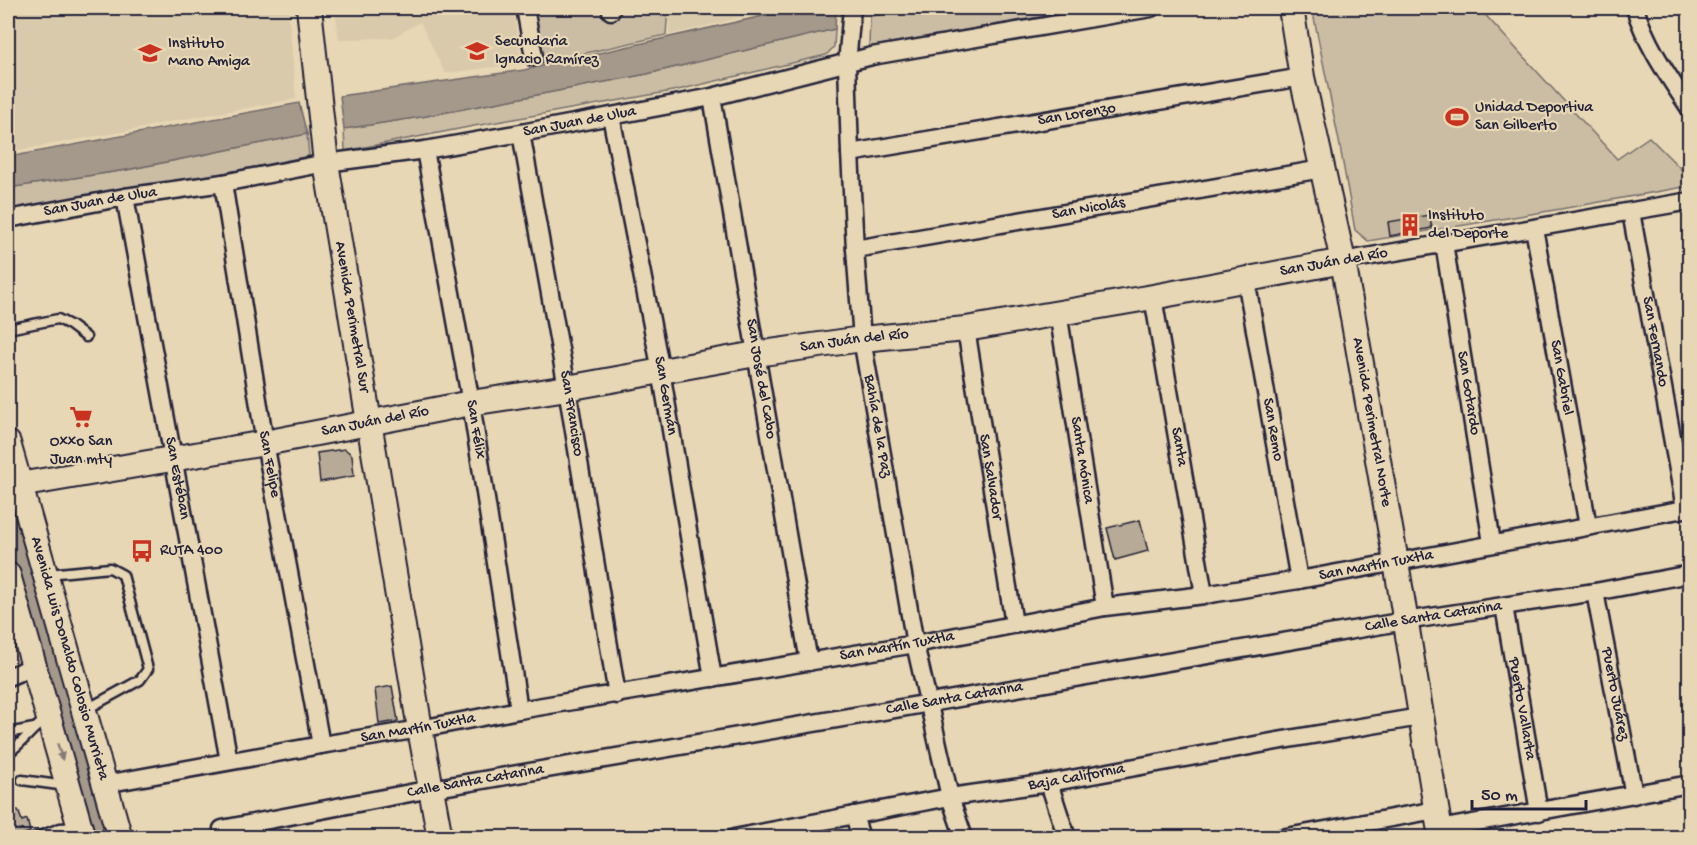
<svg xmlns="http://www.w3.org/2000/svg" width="1697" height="845" font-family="'Gochi Hand',sans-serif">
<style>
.built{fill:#d9caab}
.green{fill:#cbbda3;stroke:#76706f;stroke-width:1.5}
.water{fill:#a5998b;stroke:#71696b;stroke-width:1.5}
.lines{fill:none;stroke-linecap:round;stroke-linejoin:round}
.canal{stroke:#a5998b;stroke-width:16}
.building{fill:#b7aa96;stroke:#22223b;stroke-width:1.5}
.lane-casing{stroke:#22223b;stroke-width:13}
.street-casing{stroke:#22223b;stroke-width:21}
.secondary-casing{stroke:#22223b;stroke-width:28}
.lane{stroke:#e8d7b4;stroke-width:8}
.street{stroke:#e8d7b4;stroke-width:16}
.secondary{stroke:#e8d7b4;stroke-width:24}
.oneway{fill:#857c78}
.labels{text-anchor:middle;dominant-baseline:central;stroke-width:4.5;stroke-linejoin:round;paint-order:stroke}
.poi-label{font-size:16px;fill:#22223b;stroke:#e8d7b4;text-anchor:start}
.street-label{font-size:16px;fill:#22223b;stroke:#e8d7b4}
</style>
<rect width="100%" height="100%" fill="#e8d7b4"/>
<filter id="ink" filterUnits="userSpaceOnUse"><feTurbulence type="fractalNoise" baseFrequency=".0167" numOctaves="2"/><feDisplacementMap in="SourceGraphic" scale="12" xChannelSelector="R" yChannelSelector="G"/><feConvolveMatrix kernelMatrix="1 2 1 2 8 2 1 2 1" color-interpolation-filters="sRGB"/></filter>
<g filter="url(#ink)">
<path class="built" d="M8 8H288L296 99 163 123 138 129 8 152Z
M335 8H513L522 64 445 73 420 22 392 38 339 39Z
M670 8H779L669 35Z"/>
<path class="green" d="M518 8H668L666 35 528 66Z
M916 8H1090L869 47 870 16Z
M1312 8H1479L1617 159 1649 137 1683 171 1689 170V186L1555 210 1368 241 1355 230 1339 141Z
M835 29 834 47 826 55 678 90 474 126 345 151 344 129 421 117 647 74Z
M307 134 309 156 190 180 8 212V188L127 170Z"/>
<path class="water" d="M798 8H836L835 29 647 74 421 117 344 129 340 96 524 70Z
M871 8H922L870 16Z
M299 103 307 134 126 170 8 188V157Z"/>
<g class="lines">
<path class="canal" d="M8 521 64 721 100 838"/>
</g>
<path class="building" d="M1429 215 1432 228 1390 236 1388 222Z
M345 449 352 455 354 476 320 482 317 453Z
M1140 520 1148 551 1115 560 1107 528Z
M392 686 398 721 379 724 375 689Z
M18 810 22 821 27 819 30 832 15 837H8V814Z"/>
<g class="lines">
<g class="lane-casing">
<path id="lane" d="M8 329 58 319 70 325 86 337
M48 574 110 568 123 575 148 669 140 680 87 709
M8 733 34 728
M12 750C25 740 33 728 46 719
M22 780 66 786
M35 838 60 828 77 827"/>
</g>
<g class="street-casing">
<g id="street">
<path d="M525 8 534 57"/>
<path d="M611 8V11"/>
<path id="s1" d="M852 8 847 64 850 153 855 249 862 339 915 644 950 797 964 838"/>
<path d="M1635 8C1646 45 1669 77 1690 109"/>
<path id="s2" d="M712 97 809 662"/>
<path id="s3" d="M611 116 661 371 713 678"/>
<path id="s4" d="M521 133 567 388 617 695"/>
<path id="s5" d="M425 150 471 403 519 710"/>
<path id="s6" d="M850 153 1302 77"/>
<path id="s7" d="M223 183 265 443 321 745"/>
<path id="s8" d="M125 197 229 761"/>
<path id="s9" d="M1631 212 1685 508"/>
<path id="s10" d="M8 219 125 197 223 183 326 163 425 150 521 133 712 97 872 56 1151 8"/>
<path id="s11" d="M1534 228 1588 526"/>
<path id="s12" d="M1444 243 1492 543"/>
<path id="s13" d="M855 249 1322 169"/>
<path d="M1343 261 1690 201"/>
<path id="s14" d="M1246 279 1299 580"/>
<path id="s15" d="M1153 297 1204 595"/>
<path id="s16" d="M1058 312 1105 607"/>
<path id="s17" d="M966 329 1014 624"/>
<path id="s18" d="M1595 592 1634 795"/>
<path id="s19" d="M1504 606 1539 812"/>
<path d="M8 677 34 666"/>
<path d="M1049 783 1067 838"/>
<path id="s20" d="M105 784 321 745 420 729 519 710 915 644 1105 607 1204 595 1299 580 1690 508"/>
<path d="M854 815 861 838"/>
<path id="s21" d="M222 829 431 789 1405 621 1595 592 1690 574"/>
<path d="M1439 829 1690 784"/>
<path id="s22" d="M734 838 950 797 1049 783 1277 741 1420 717"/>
<path d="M1281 838 1436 810"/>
</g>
</g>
<g class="secondary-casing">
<g id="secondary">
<path id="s23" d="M309 8 326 163 420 729 440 838"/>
<path id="s24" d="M1291 8 1302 77 1343 261 1396 562 1441 838"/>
<path id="s25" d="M8 443 120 838"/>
<path id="s26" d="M19 485 265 443 471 403 567 388 756 354 862 339 966 329 1153 297 1343 261"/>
<path d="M8 575 83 838"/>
</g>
</g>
<use href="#lane" class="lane"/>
<use href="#street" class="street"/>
<use href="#secondary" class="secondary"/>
</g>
<defs><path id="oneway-solid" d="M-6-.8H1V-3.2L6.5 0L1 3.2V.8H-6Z" transform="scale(1.5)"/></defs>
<use class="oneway" href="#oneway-solid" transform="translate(60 752) rotate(73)"/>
</g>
<defs>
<g id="school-bare" transform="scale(1.8)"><path d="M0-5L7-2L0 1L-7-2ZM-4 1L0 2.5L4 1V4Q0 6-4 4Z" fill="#c8321e" stroke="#e8d7b4" stroke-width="2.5" paint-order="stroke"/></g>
<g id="stadium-bare" transform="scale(1.8)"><path d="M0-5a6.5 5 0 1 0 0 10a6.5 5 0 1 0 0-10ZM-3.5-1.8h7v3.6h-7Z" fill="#c8321e" stroke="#e8d7b4" stroke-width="2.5" paint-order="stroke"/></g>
<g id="building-bare" transform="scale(1.8)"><path d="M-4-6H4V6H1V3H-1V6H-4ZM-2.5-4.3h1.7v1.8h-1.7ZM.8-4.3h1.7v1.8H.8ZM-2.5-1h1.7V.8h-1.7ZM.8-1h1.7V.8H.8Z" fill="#c8321e" stroke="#e8d7b4" stroke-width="2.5" paint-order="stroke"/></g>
<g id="supermarket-bare" transform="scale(1.8)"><path d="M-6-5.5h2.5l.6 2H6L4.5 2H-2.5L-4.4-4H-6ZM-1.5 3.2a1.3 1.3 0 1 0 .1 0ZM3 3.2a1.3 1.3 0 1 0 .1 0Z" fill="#c8321e" stroke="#e8d7b4" stroke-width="2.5" paint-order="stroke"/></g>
<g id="bus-bare" transform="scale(1.8)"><path d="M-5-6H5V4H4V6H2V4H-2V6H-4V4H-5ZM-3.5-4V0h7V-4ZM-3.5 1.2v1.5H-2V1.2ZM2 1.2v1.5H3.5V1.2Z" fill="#c8321e" stroke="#e8d7b4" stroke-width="2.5" paint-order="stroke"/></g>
</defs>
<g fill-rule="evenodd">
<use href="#school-bare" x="477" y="51"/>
<use href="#school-bare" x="150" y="53"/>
<use href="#stadium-bare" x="1457" y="117"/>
<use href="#building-bare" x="1410" y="225"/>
<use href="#supermarket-bare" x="81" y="417"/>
<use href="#bus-bare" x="142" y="551"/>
</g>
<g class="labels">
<g class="poi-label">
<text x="495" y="42">Secundaria<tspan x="495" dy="18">Ignacio Ramírez</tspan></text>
<text x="168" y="44">Instituto<tspan x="168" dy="18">Mano Amiga</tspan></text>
<text x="1475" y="108">Unidad Deportiva<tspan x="1475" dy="18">San Gilberto</tspan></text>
<text x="1428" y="216">Instituto<tspan x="1428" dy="18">del Deporte</tspan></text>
<text x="81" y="442" text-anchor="middle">Oxxo San<tspan x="81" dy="18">Juan mty</tspan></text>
<text x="160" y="551">RUTA 400</text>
</g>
<g class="street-label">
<text stroke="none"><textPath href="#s6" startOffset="230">San Lorenzo</textPath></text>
<text stroke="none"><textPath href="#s10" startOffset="580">San Juan de Ulua</textPath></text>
<text stroke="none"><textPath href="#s10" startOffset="94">San Juan de Ulua</textPath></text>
<text stroke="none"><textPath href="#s13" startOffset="237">San Nicolás</textPath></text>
<text transform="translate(1334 263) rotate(-10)">San Juán del Río</text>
<text stroke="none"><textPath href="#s23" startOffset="312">Avenida Perimetral Sur</textPath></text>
<text stroke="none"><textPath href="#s26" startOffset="848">San Juán del Río</textPath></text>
<text stroke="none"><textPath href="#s9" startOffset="132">San Fernando</textPath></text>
<text stroke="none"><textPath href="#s11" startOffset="152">San Gabriel</textPath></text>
<text stroke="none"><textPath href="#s2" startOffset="286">San José del Cabo</textPath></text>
<text stroke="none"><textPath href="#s12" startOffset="152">San Gotardo</textPath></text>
<text stroke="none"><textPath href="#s3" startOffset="285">San Germán</textPath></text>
<text stroke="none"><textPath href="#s4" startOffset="285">San Francisco</textPath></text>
<text stroke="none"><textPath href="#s26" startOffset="362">San Juán del Río</textPath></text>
<text stroke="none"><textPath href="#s24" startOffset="422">Avenida Perimetral Norte</textPath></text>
<text stroke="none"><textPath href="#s1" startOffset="420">Bahía de la Paz</textPath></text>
<text stroke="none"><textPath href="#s14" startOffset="153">San Remo</textPath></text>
<text stroke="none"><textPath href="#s5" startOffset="284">San Félix</textPath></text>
<text stroke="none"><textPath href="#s15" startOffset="152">Santa</textPath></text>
<text stroke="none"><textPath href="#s16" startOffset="150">Santa Mónica</textPath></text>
<text stroke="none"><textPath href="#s7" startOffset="285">San Felipe</textPath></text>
<text stroke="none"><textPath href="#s17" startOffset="150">San Salvador</textPath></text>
<text stroke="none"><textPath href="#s8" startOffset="286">San Estéban</textPath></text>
<text stroke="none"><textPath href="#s20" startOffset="1290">San Martín Tuxtla</textPath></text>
<text stroke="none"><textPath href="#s21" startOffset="1230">Calle Santa Catarina</textPath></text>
<text stroke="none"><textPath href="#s20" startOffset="804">San Martín Tuxtla</textPath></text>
<text stroke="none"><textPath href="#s25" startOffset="224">Avenida Luis Donaldo Colosio Murrieta</textPath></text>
<text stroke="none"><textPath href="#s18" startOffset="104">Puerto Juárez</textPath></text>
<text stroke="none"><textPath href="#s21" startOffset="744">Calle Santa Catarina</textPath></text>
<text stroke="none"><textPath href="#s19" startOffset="104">Puerto Vallarta</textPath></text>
<text stroke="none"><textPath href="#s20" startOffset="318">San Martín Tuxtla</textPath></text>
<text stroke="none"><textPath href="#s22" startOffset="348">Baja California</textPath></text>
<text stroke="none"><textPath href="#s21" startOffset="258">Calle Santa Catarina</textPath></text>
</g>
</g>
<rect width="1697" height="845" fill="none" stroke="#e8d7b4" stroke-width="30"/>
<rect x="15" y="15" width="1667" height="815" fill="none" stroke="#22223b" stroke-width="2" filter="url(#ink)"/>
<path d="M1472 800v9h114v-9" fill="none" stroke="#22223b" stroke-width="3"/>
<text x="1481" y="800" font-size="18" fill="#22223b" stroke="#e8d7b4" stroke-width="4.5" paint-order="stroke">50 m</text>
</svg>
